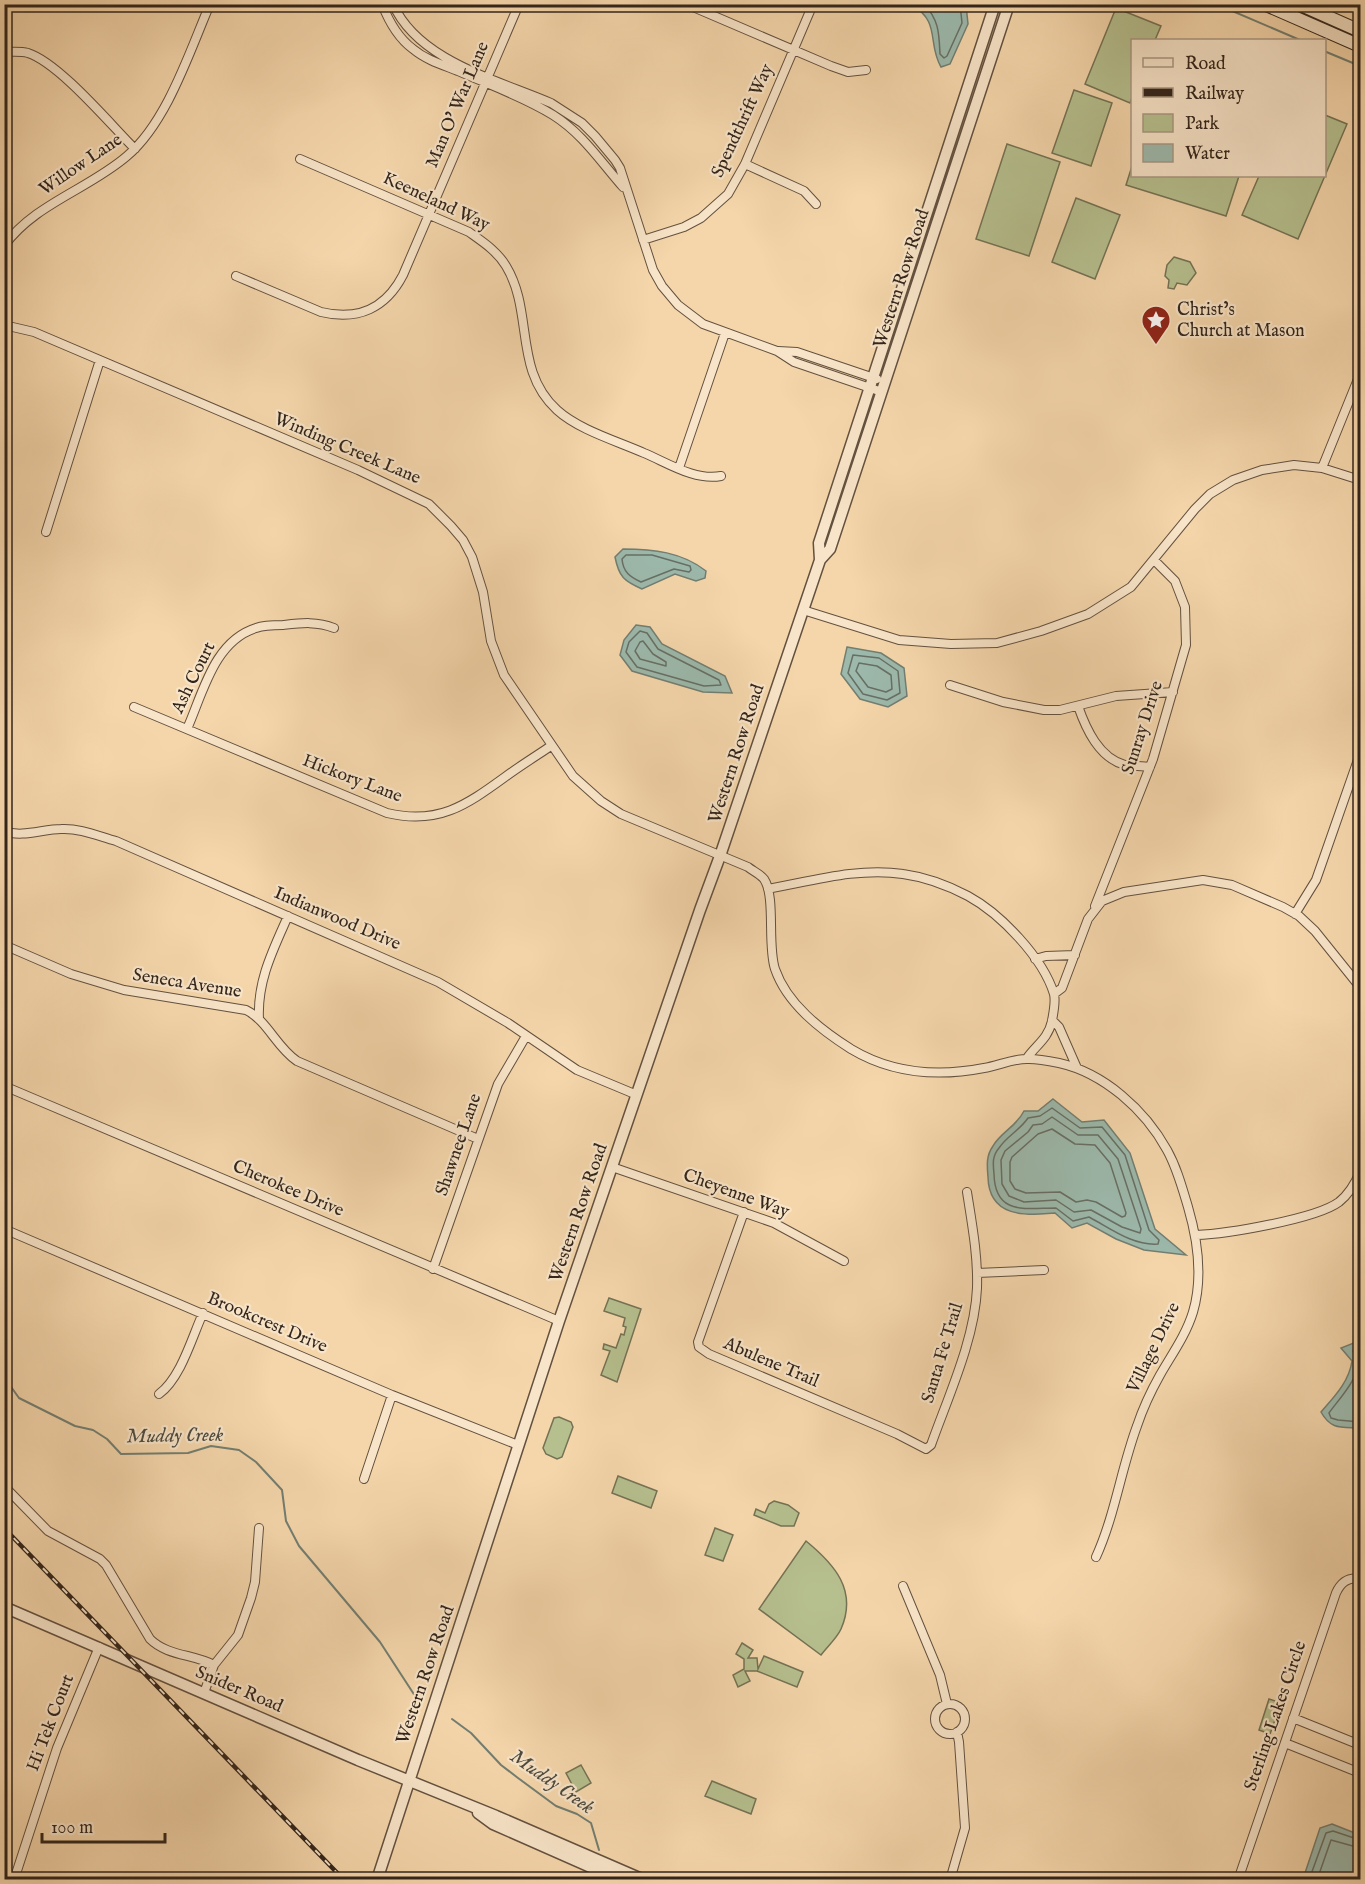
<svg xmlns="http://www.w3.org/2000/svg" width="1365" height="1884" font-family="'IM FELL English',serif">
<style>
.green{fill:#b6bf8e;stroke:#747254;stroke-width:1.5}
.water{fill:#9cb9ac;stroke:#727e72;stroke-width:1.5}
.lines{fill:none;stroke-linecap:round;stroke-linejoin:round}
.shore{stroke:#676f64;stroke-width:1.5}
.stream{stroke:#727e72;stroke-width:2}
.minor-casing{stroke:#63513f;stroke-width:10}
.tertiary-casing{stroke:#63513f;stroke-width:13}
.secondary-casing{stroke:#32251b;stroke-width:14}
.minor{stroke:#f8e4c8;stroke-width:8}
.tertiary{stroke:#f8e4c8;stroke-width:10}
.secondary{stroke:#f8e4c8;stroke-width:12}
.rail-casing{stroke:#32251b;stroke-width:4.5}
.rail{stroke:#f8e4c8;stroke-width:2;stroke-dasharray:7;stroke-linecap:butt}
.labels{text-anchor:middle;dominant-baseline:central;stroke-width:4.5;stroke-linejoin:round;paint-order:stroke}
.street-label{font-size:18px;fill:#32251b;stroke:#f8e4c8}
.poi-label{font-size:18px;fill:#32251b;stroke:#f8e4c8;text-anchor:start}
.water-label{font-size:20px;font-style:italic;fill:#4c4a3f;stroke:#f8e4c8}
</style>
<rect width="100%" height="100%" fill="#f5d6ab"/>
<filter id="stains"><feTurbulence type="fractalNoise" baseFrequency=".00333" numOctaves="4"/><feColorMatrix values="0 0 0 0 .2 0 0 0 0 .09 0 0 0 0 .02 0 0 0 .5 -.17"/></filter>
<radialGradient id="worn" r=".72"><stop offset=".6" stop-color="#630" stop-opacity="0"/><stop offset="1" stop-color="#630" stop-opacity=".3"/></radialGradient>
<path class="green" d="M1116 8 1161 26 1155 40H1132V97L1130 103 1085 84Z
M1074 90 1112 103 1091 166 1052 153Z
M1325 115 1347 124 1298 239 1242 215 1259 176H1324Z
M1007 144 1060 162 1029 256 976 239Z
M1132 166V176H1239L1226 216 1126 185Z
M1076 198 1120 215 1095 279 1052 262Z
M1174 257 1190 262 1196 273 1187 285 1177 283 1174 289 1168 288 1169 280 1165 276 1167 265Z
M609 1298 641 1309 617 1382 601 1375 610 1351 603 1349 604 1344 616 1348 621 1334 624 1335 626 1327 623 1326 625 1318 604 1311Z
M559 1417 571 1422 573 1427 562 1457 557 1459 546 1454 543 1448 554 1418Z
M618 1476 657 1491 651 1508 612 1493Z
M774 1501 788 1505 799 1513 794 1526H781L754 1515 756 1509 765 1513 769 1504Z
M715 1528 733 1535 723 1561 705 1555Z
M806 1541C834 1564 858 1590 841 1629 837 1638 827 1647 821 1655L759 1609Z
M742 1643 753 1650 748 1658H757L758 1669 764 1656 803 1672 797 1687 757 1671H745L750 1681 738 1687 733 1675 744 1669V1659L736 1654Z
M1269 1699 1281 1703 1270 1734 1259 1730Z
M581 1765 591 1783 576 1792 566 1773Z
M712 1781 756 1799 751 1814 705 1796Z"/>
<path class="water" d="M912 5H966L968 24 950 64 941 67C927 43 941 22 912 5Z
M623 549C653 549 682 552 706 571L705 578 696 581 675 574 642 589C624 581 619 577 615 557Z
M636 625 650 627 662 644 725 676 732 693 703 692 632 671 620 655 624 640Z
M847 647 881 653 904 668 907 696 888 707 860 699 841 674Z
M1053 1099 1082 1122 1104 1120 1130 1153 1155 1229 1186 1255 1144 1250 1116 1239 1087 1223 1072 1228 1055 1213C1024 1216 989 1217 988 1177 987 1165 986 1156 993 1146 1001 1132 1016 1127 1024 1111H1038Z
M1360 1335V1428C1341 1427 1331 1430 1321 1412 1334 1397 1349 1382 1352 1361L1341 1348 1354 1343Z
M1332 1824 1360 1835V1879H1303L1320 1828Z"/>
<g class="lines">
<path class="shore" d="M924 4C939 20 939 33 940 54L944 58 947 56 962 23 960 4
M626 555H652L690 566 691 570 689 572 674 569 641 582C630 577 623 572 622 559Z
M640 631 647 633 658 649 719 680 721 685 704 686 637 667 626 652 629 642Z
M643 641 653 654 666 662V666L640 659 635 651 640 642Z
M853 655 879 658 898 671 900 693 887 700 863 694 848 673Z
M859 663 877 666 891 675 892 689 886 692 868 687 856 671Z
M1052 1108 1080 1128 1102 1127 1125 1155 1149 1230 1159 1240 1158 1244C1133 1246 1110 1228 1089 1217L1073 1221 1056 1208C1026 1208 995 1216 994 1174 993 1164 992 1156 999 1148 1007 1136 1020 1130 1028 1118L1040 1116Z
M1052 1117 1078 1135H1098L1118 1159 1141 1229 1140 1233 1122 1227 1091 1210 1074 1212 1056 1200 1024 1202 1009 1196 1002 1184 1001 1160 1005 1151 1028 1132 1033 1125 1042 1124Z
M1052 1129 1075 1144 1095 1145 1110 1163 1126 1213 1125 1216 1122 1217 1096 1202 1087 1200 1076 1202 1060 1192 1026 1193 1015 1189 1010 1181V1162L1012 1157 1038 1134Z
M1360 1344 1353 1351C1354 1354 1356 1356 1357 1359 1362 1376 1337 1401 1329 1413L1331 1418 1338 1420 1360 1422
M1309 1880 1326 1833 1333 1831 1360 1840
M1317 1880 1331 1840 1360 1848"/>
<path class="stream" d="M1216 4 1300 40
M1324 51 1360 66
M4 1377 19 1398 75 1426 93 1430 107 1439 121 1454 188 1453 211 1446 239 1450 256 1462 282 1490 286 1521 299 1546 380 1642 417 1699
M452 1719 471 1733 501 1765 518 1778 556 1806 577 1814 591 1823 599 1850
M595 1878 596 1880"/>
<g class="minor-casing">
<path id="minor" d="M382 4C389 22 398 38 413 49 426 60 443 65 458 71 490 85 524 97 553 115 583 134 600 161 623 187
M393 4C418 61 498 80 551 103L582 123 595 136 615 160 620 168 653 270 662 286 678 305 703 324 777 351 794 362 882 392
M686 4 831 66 848 72 866 70
M4 52C12 52 20 51 28 53 59 63 110 124 135 149
M300 159 469 232C483 242 497 251 506 266 534 312 513 370 557 410 579 430 617 441 644 453 668 463 695 481 721 476
M745 164 804 191 816 204
M643 240 684 227 701 218 728 194 745 164 813 4
M4 246C34 204 89 189 127 156 167 122 189 53 210 4
M236 276 321 312C358 321 386 308 403 275L519 4
M4 325 34 332 358 470 429 504 451 526 463 540 472 557 483 592 491 641 504 675 573 776 601 801 621 814 748 867C753 871 760 874 764 879 776 897 767 945 775 969 787 1004 821 1030 851 1049 891 1073 938 1077 984 1068 998 1066 1014 1058 1029 1059 1038 1059 1049 1061 1059 1063 1104 1073 1145 1110 1167 1150 1177 1168 1182 1187 1188 1207 1198 1241 1203 1278 1193 1312 1186 1335 1172 1354 1160 1375 1151 1391 1143 1408 1137 1426 1121 1469 1115 1515 1096 1557
M778 351 797 352 877 379
M679 468 725 333
M1322 468 1360 374
M46 532 100 360
M803 610 899 640 951 644 997 643 1041 631 1088 614 1131 587 1195 509 1210 494 1233 480 1262 470 1294 465 1322 468 1360 480
M950 685 1003 702 1044 710H1060L1116 696 1173 692
M1078 706C1086 729 1099 758 1125 765 1133 766 1142 766 1150 767
M134 707 387 813C438 825 465 806 505 777 520 766 536 756 551 746
M187 729C203 693 214 641 256 628 264 625 274 625 283 625 301 623 317 621 334 628
M4 831C22 838 43 829 61 829 80 828 98 836 116 841L438 982 508 1023 577 1070 637 1095
M768 889C812 881 859 867 903 874 925 877 949 886 968 896 1001 914 1043 958 1054 994 1056 1002 1053 1014 1052 1021 1048 1039 1036 1045 1027 1058
M1095 906 1153 759 1186 645 1185 607 1175 581 1154 560
M1295 914 1316 880 1360 754
M4 945 71 974 124 990 246 1010C268 1021 276 1047 297 1061L478 1139
M1035 959 1046 956 1075 955
M1054 994 1062 988 1088 919 1102 901 1124 892 1203 880 1232 885 1283 907 1299 916 1315 931 1360 987
M259 1019C257 981 273 950 288 916
M1052 1020 1059 1027 1077 1068
M4 1086 559 1321
M612 1167 774 1223 844 1261
M744 1212 698 1342 699 1347 709 1354 897 1434 926 1449 931 1445C948 1397 975 1339 977 1288 978 1256 972 1224 967 1192
M4 1229 392 1395 518 1445
M1196 1235C1226 1234 1316 1219 1339 1202 1349 1194 1355 1184 1360 1172
M433 1269 498 1084 526 1036
M977 1273 1044 1270
M159 1394C181 1378 192 1337 203 1313
M364 1479 392 1395
M4 1486 48 1531 100 1559 106 1565 150 1639C167 1656 193 1654 214 1665
M903 1586 940 1675 947 1704
M204 1693 214 1665 238 1635 251 1598 255 1582 259 1528
M935 1719a15 15 0 1 1 30 0a15 15 0 1 1-30 0Z
M1293 1718 1360 1745
M1285 1743 1360 1773
M14 1880 57 1748 99 1647
M950 1880 965 1828 959 1742 957 1732
M1238 1880 1336 1593C1341 1582 1348 1577 1360 1579"/>
</g>
<g class="tertiary-casing">
<path id="tertiary" d="M820 560 830 549 1009 4
M4 1607 358 1760 496 1816 644 1880
M478 1813 493 1824 620 1880
M377 1880 559 1321 700 910 720 856 820 560 819 543 995 4"/>
</g>
<g class="secondary-casing">
<path id="secondary" d="M1264 4 1360 46
M1299 4 1360 31"/>
</g>
<use href="#minor" class="minor"/>
<use href="#tertiary" class="tertiary"/>
<use href="#secondary" class="secondary"/>
<g class="rail-casing">
<path id="rail" d="M4 1528 344 1880"/>
</g>
<use href="#rail" class="rail"/>
</g>
<defs>
<g id="sight-pin" transform="scale(1.5)"><path d="M0 17L-7.5 6A9.5 9.5 0 1 1 7.5 6Z" fill="#8f2418" stroke="#f8e4c8"/><path d="M0-6L1.8-2.2L6-1.7L2.9 1.2L3.7 5.4L0 3.3L-3.7 5.4L-2.9 1.2L-6-1.7L-1.8-2.2Z" fill="#fff"/></g>
</defs>
<g fill-rule="evenodd">
<use href="#sight-pin" x="1156" y="320"/>
</g>
<g class="labels">
<g class="street-label">
<text transform="translate(458 105) rotate(-67)">Man O’ War Lane</text>
<text transform="translate(743 121) rotate(-65)">Spendthrift Way</text>
<text transform="translate(81 165) rotate(-34)">Willow Lane</text>
<text transform="translate(436 202) rotate(25)">Keeneland Way</text>
<text transform="translate(902 279) rotate(-72)">Western Row Road</text>
<text transform="translate(347 449) rotate(23)">Winding Creek Lane</text>
<text transform="translate(194 678) rotate(-64)">Ash Court</text>
<text transform="translate(1143 728) rotate(-72)">Sunray Drive</text>
<text transform="translate(737 754) rotate(-72)">Western Row Road</text>
<text transform="translate(352 779) rotate(21)">Hickory Lane</text>
<text transform="translate(337 919) rotate(23)">Indianwood Drive</text>
<text transform="translate(187 984) rotate(9)">Seneca Avenue</text>
<text transform="translate(459 1145) rotate(-71)">Shawnee Lane</text>
<text transform="translate(288 1189) rotate(23)">Cherokee Drive</text>
<text transform="translate(736 1194) rotate(20)">Cheyenne Way</text>
<text transform="translate(579 1213) rotate(-71)">Western Row Road</text>
<text transform="translate(267 1323) rotate(23)">Brookcrest Drive</text>
<text transform="translate(1154 1348) rotate(-64)">Village Drive</text>
<text transform="translate(943 1353) rotate(-73)">Santa Fe Trail</text>
<text transform="translate(771 1363) rotate(23)">Abulene Trail</text>
<text transform="translate(426 1675) rotate(-71)">Western Row Road</text>
<text transform="translate(239 1690) rotate(23)">Snider Road</text>
<text transform="translate(1276 1716) rotate(-71)">Sterling Lakes Circle</text>
<text transform="translate(51 1723) rotate(-69)">Hi Tek Court</text>
</g>
<g class="poi-label">
<text x="1177" y="310">Christ’s<tspan x="1177" dy="21">Church at Mason</tspan></text>
</g>
<g class="water-label">
<text transform="translate(175 1436) rotate(-1)">Muddy Creek</text>
<text transform="translate(552 1782) rotate(35)">Muddy Creek</text>
</g>
</g>
<rect width="1365" height="1884" fill="none" stroke="#f5d6ab" stroke-width="24"/>
<rect x="6" y="6" width="1353" height="1872" fill="none" stroke="#32251b" stroke-width="3"/>
<rect x="12" y="12" width="1341" height="1860" fill="none" stroke="#32251b" stroke-width="1.5"/>
<rect x="1131" y="39" width="195" height="138" fill="#f8e4c8" stroke="#a99883" stroke-width="1.5"/>
<rect x="1143" y="58" width="30" height="9" fill="#f8e4c8" stroke="#a99883" stroke-width="1.5"/>
<text x="1185" y="69" font-size="18" fill="#32251b">Road</text>
<rect x="1143" y="88" width="30" height="9" fill="#32251b" stroke="#a99883" stroke-width="1.5"/>
<text x="1185" y="99" font-size="18" fill="#32251b">Railway</text>
<rect x="1143" y="114" width="30" height="18" fill="#b6bf8e" stroke="#a99883" stroke-width="1.5"/>
<text x="1185" y="129" font-size="18" fill="#32251b">Park</text>
<rect x="1143" y="144" width="30" height="18" fill="#9cb9ac" stroke="#a99883" stroke-width="1.5"/>
<text x="1185" y="159" font-size="18" fill="#32251b">Water</text>
<path d="M42 1833v9h123v-9" fill="none" stroke="#32251b" stroke-width="3"/>
<text x="51" y="1833" font-size="18" fill="#32251b" stroke="#f8e4c8" stroke-width="4.5" paint-order="stroke">100 m</text>
<rect width="100%" height="100%" filter="url(#stains)"/>
<rect width="100%" height="100%" fill="url(#worn)"/>
</svg>
